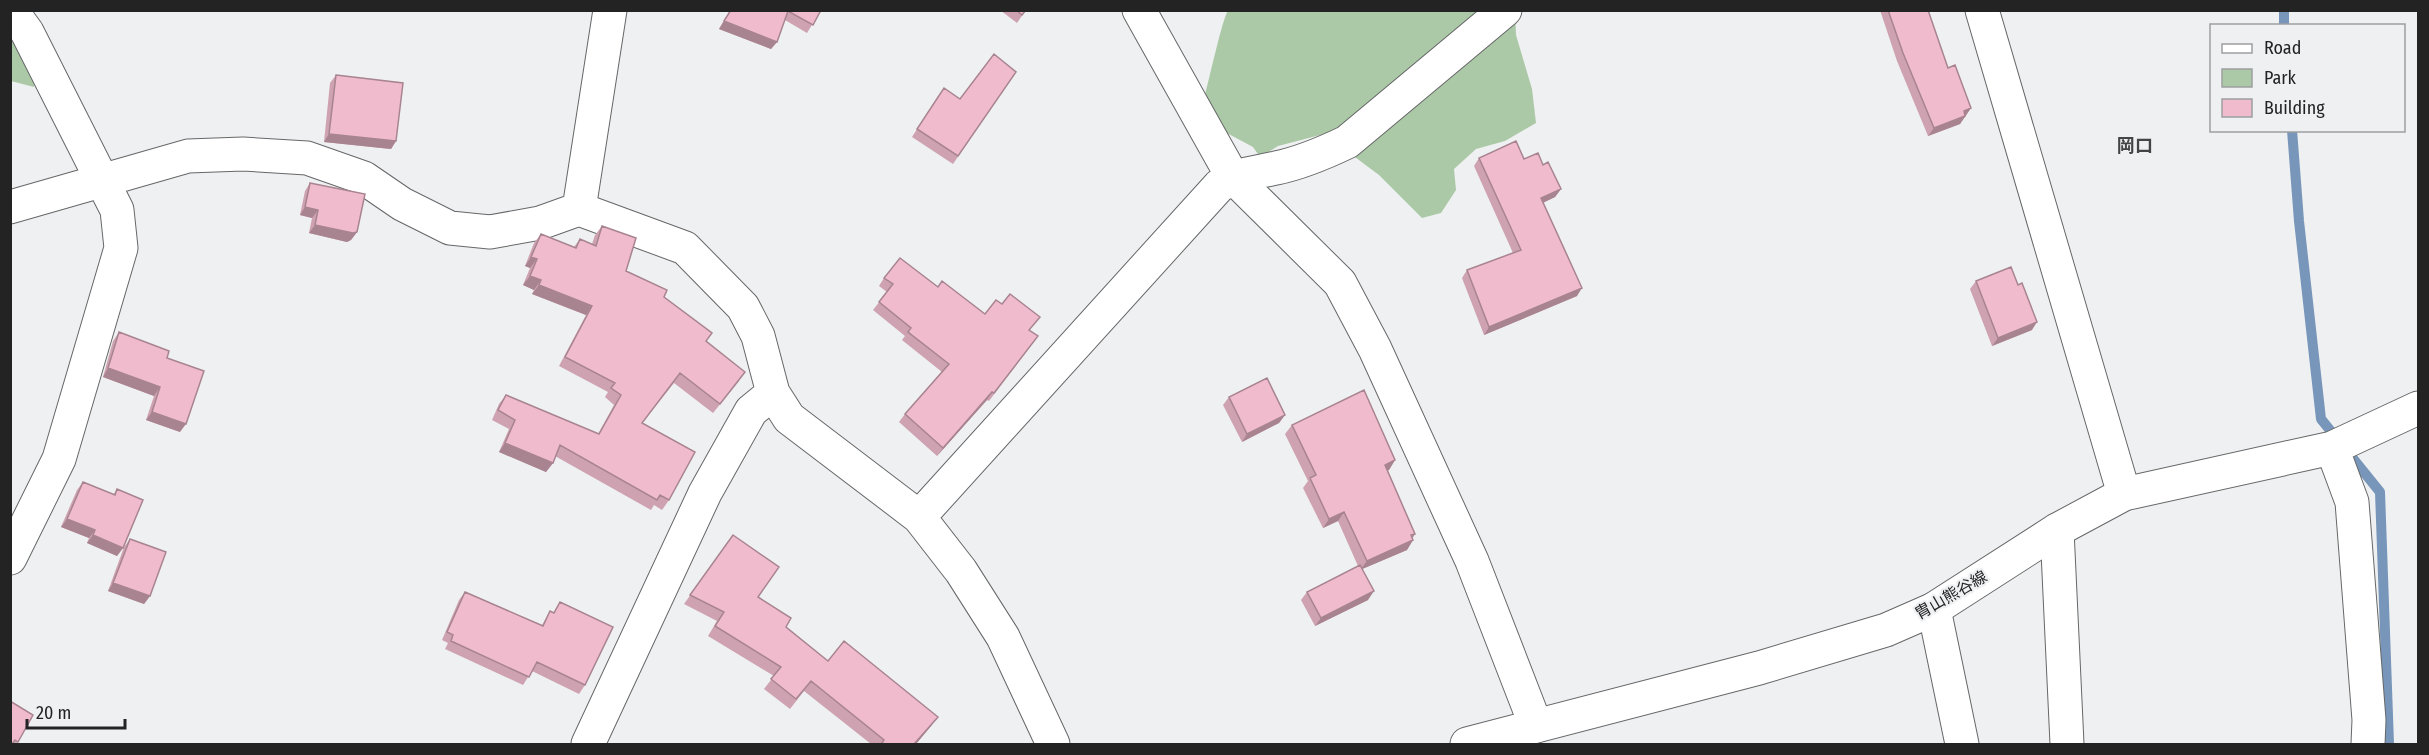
<svg xmlns="http://www.w3.org/2000/svg" width="2429" height="755" font-family="'Fira Sans Condensed','Noto Sans JP',sans-serif">
<style>
.green{fill:#acc9a7}
.lines{fill:none;stroke-linecap:round;stroke-linejoin:round}
.stream{stroke:#7796b9;stroke-width:10}
.street-casing{stroke:#666768;stroke-width:35}
.secondary-casing{stroke:#666768;stroke-width:35}
.street{stroke:#fff;stroke-width:33}
.secondary{stroke:#fff;stroke-width:33}
.wall{fill:#cea2b0}
.shaded-wall{fill:#a88490}
.building{fill:#f0bccd;stroke:#a88490;stroke-width:1.5}
.labels{text-anchor:middle;dominant-baseline:central;stroke-width:4.5;stroke-linejoin:round;paint-order:stroke}
.street-label{font-size:16px;fill:#232324;stroke:#eff0f2}
.neighbourhood-label{font-size:18px;font-weight:bold;fill:#434446;stroke:#eff0f2}
</style>
<rect width="100%" height="100%" fill="#eff0f2"/>
<path class="green" d="M1228 11H1515L1516 35 1532 89 1536 123 1505 141 1476 149 1454 169 1456 190 1441 213 1422 218 1379 175 1324 134 1278 146 1260 157 1253 147 1223 131 1205 95C1209 81 1223 16 1228 11Z
M10 32 35 72 34 87 11 81Z"/>
<g class="lines">
<path class="stream" d="M2284 10V26
M2292 130 2299 221 2321 419 2380 492 2389 744"/>
<g class="street-casing">
<path id="street" d="M1139 10 1232 176 1340 283 1375 349 1472 561 1536 726
M1982 10 2124 494
M10 207 188 156 243 154 307 158 364 178 402 204 450 228 490 232 540 223 579 209 685 248 743 307 758 336 773 393 789 418 919 517 961 571 1003 637 1053 744
M579 209 610 10
M919 517 1219 186C1237 173 1255 173 1276 168 1301 163 1324 153 1347 142L1505 10
M2057 530 2067 744
M10 558 59 459 121 248 117 210 27 32 11 10
M1934 609 1962 744
M588 744 705 493 751 411 773 393"/>
</g>
<g class="secondary-casing">
<path id="secondary" d="M2332 448 2352 502 2369 720 2368 744
M1467 744 1759 668 1886 630 1934 609 2057 530 2124 494 2332 448 2418 408"/>
</g>
<use href="#street" class="street"/>
<use href="#secondary" class="secondary"/>
</g>
<path class="wall" d="M730 10H821L807 33 785 20 777 42 771 49 719 29Z
M1000 10H1026L1017 23Z
M1880 10H1928L1948 68 1971 108 1960 124 1928 136 1897 61Z
M1016 72 953 164 912 137 938 96 960 99Z
M336 75 396 141 391 149 324 142 330 83Z
M1479 158 1524 159 1543 165 1561 189 1555 197 1543 203 1577 296 1484 335 1462 278 1467 270 1513 253 1474 166Z
M310 183 357 232 351 240 347 242 309 233 312 218 300 215 305 191Z
M602 226 626 271 664 297 706 341 739 381 713 413 674 383 642 423 669 500 662 510 654 505 651 510 555 456 553 463 546 472 499 452 509 429 492 420 499 404 506 395 598 434 614 405 605 397 608 392 559 366 586 315 532 294 534 290 523 285 530 268 525 266 534 243 541 234 574 247 580 239 592 244 595 235Z
M884 278 938 287 985 314 1030 330 1038 336 989 401 987 400 937 456 899 422 905 414 942 372 902 340 905 336 873 310 887 292 879 286Z
M1976 281 2032 330 1992 346 1970 289Z
M119 332 167 358 180 432 146 420 154 396 103 377 113 341Z
M1229 397 1285 415 1279 423 1242 442 1223 405Z
M1292 425 1395 460 1389 470H1387L1415 534 1412 538 1413 540 1407 550 1362 569 1368 600 1315 626 1301 600 1307 592 1358 566 1338 521 1323 528 1303 488 1308 481 1285 434Z
M83 482 113 495 117 489 123 548 117 556 87 543 89 538 61 527 77 490Z
M733 535 758 597 786 627 828 661 931 726 916 744H871L804 691 790 709 764 689 774 676 708 636 717 621 684 604Z
M130 539 150 596 144 604 108 591 124 547Z
M465 592 542 625 550 611 553 613 560 602 585 685 579 694 532 671 523 685 445 649 448 643 442 640 459 600Z
M10 701 18 742 16 744H10Z"/>
<path class="shaded-wall" d="M724 21 777 42 771 49 719 29Z
M1971 108 1960 124 1928 136 1934 128 1964 111Z
M329 134 396 141 391 149 324 142Z
M1561 189 1555 197 1536 206 1541 198Z
M305 207 318 210 312 218 300 215Z
M315 225 357 232 351 240 347 242 309 233Z
M531 257 537 259 530 268 525 266Z
M530 276 541 280 534 290 523 285Z
M539 285 592 306 586 315 532 294Z
M1582 288 1577 296 1484 335 1489 327Z
M2037 322 2032 330 1992 346 1998 338Z
M108 368 160 387 154 396 103 377Z
M992 392 987 400 937 456 943 448Z
M152 412 186 424 180 432 146 420Z
M1285 415 1279 423 1242 442 1247 434Z
M505 443 553 463 546 472 499 452Z
M1395 460 1389 470 1378 475 1385 465Z
M1344 512 1338 521 1323 528 1329 519Z
M67 519 95 530 89 538 61 527Z
M1415 534 1410 542 1413 540 1407 550 1360 570 1367 561Z
M93 535 123 548 117 556 87 543Z
M113 583 150 596 144 604 108 591Z
M1374 591 1368 600 1315 626 1321 618Z
M938 717 931 726 916 744H914Z"/>
<path class="building" d="M731 10H821L813 25 788 11 777 42 724 21Z
M1016 10H1026L1022 15Z
M1888 10H1928L1948 68 1955 65 1971 108 1964 111 1965 116 1934 128 1903 53Z
M994 54 1016 72 958 156 917 129 944 88 960 99Z
M336 75 403 83 396 141 329 134Z
M1516 141 1524 159 1538 153 1543 165 1548 162 1561 189 1541 198 1582 288 1489 327 1467 270 1521 250 1479 158Z
M310 183 365 194 357 232 353 233 315 225 318 210 305 207Z
M602 226 636 238 626 271 667 290 664 297 712 333 706 341 745 372 720 404 680 373 642 423 695 452 669 500 660 495 657 500 560 445 553 463 505 443 515 420 498 410 506 395 599 434 621 395 611 388 615 383 565 357 592 306 539 285 541 280 530 276 537 259 531 257 541 234 576 248 580 239 596 246Z
M900 258 938 287 942 281 985 314 996 300 1002 304 1010 294 1040 317 1029 330 1038 336 994 393 992 392 943 448 905 414 949 364 908 332 911 328 879 302 893 284 884 278Z
M2011 267 2018 285 2022 283 2037 322 1998 338 1976 281Z
M119 332 169 351 167 358 204 371 186 424 152 412 160 387 108 368Z
M1267 378 1285 415 1247 434 1229 397Z
M1364 390 1395 460 1385 465 1415 534 1411 535 1413 540 1367 561 1344 512 1329 519 1310 478 1316 475 1292 425Z
M83 482 115 495 117 489 143 500 123 548 93 535 95 530 67 519Z
M733 535 779 567 758 597 791 618 786 627 828 661 844 641 938 717 914 744H884L882 743 884 740 811 681 796 699 771 679 781 667 715 626 724 612 690 595Z
M130 539 166 552 150 596 113 583Z
M1360 565 1374 591 1321 618 1307 592Z
M465 592 543 626 550 611 554 613 560 602 613 627 585 685 537 662 529 677 451 641 453 635 447 632Z
M10 701 33 715 18 742 15 740 12 744 10 743Z"/>
<g class="labels">
<g class="street-label">
<text transform="translate(1951 595) rotate(-30)">胄山熊谷線</text>
</g>
<g class="neighbourhood-label">
<text x="2135" y="146">岡口</text>
</g>
</g>
<rect width="2429" height="755" fill="none" stroke="#232324" stroke-width="24"/>
<rect x="2210" y="24" width="195" height="108" fill="#eff0f2" stroke="#9d9ea0" stroke-width="1.5"/>
<rect x="2222" y="44" width="30" height="9" fill="#ffffff" stroke="#9d9ea0" stroke-width="1.5"/>
<text x="2264" y="54" font-size="18" fill="#232324">Road</text>
<rect x="2222" y="69" width="30" height="18" fill="#acc9a7" stroke="#9d9ea0" stroke-width="1.5"/>
<text x="2264" y="84" font-size="18" fill="#232324">Park</text>
<rect x="2222" y="99" width="30" height="18" fill="#f0bccd" stroke="#9d9ea0" stroke-width="1.5"/>
<text x="2264" y="114" font-size="18" fill="#232324">Building</text>
<path d="M27 719v9h98v-9" fill="none" stroke="#232324" stroke-width="3"/>
<text x="36" y="719" font-size="18" fill="#232324" stroke="#eff0f2" stroke-width="4.5" paint-order="stroke">20 m</text>
</svg>
